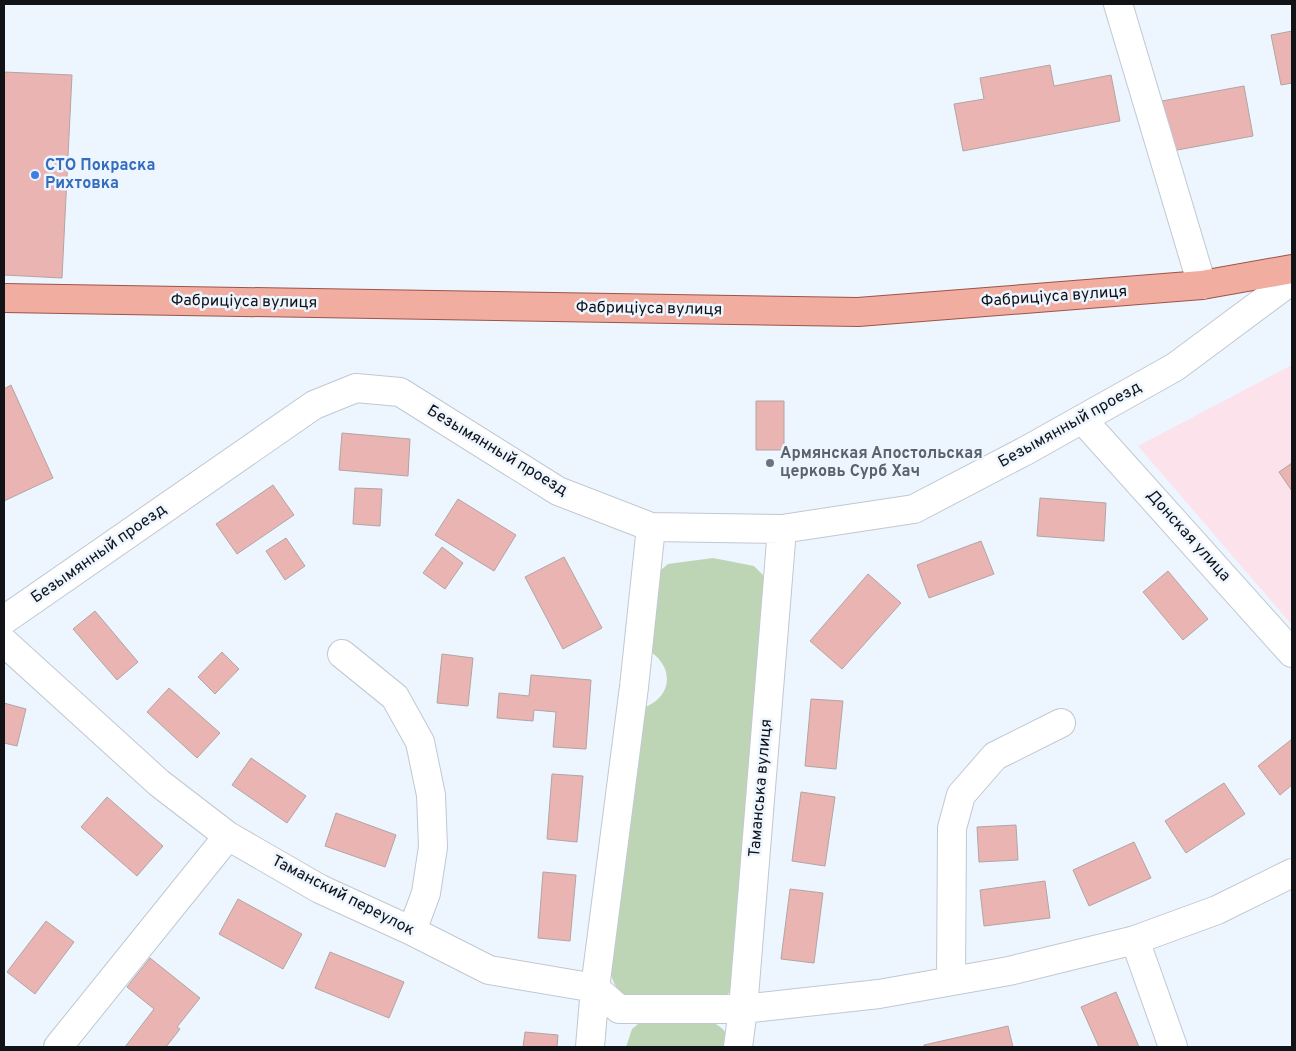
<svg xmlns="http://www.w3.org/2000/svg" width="1296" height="1051" font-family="Overpass,sans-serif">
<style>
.education{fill:#fce2eb}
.green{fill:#bed5b5}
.building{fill:#e9b4b2;stroke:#b2a5a4}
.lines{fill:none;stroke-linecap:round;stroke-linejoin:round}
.minor-casing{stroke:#c1c8d1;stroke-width:30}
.major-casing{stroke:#9c5446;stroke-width:30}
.minor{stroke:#fff;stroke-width:28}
.major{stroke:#f1ada0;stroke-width:28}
.shop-dot{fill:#3f7fe0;stroke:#edf5ff;stroke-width:2}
.worship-dot{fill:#6b7280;stroke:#edf5ff;stroke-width:2}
.labels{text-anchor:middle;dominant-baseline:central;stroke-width:5;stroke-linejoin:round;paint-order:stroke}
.shop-label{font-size:16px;font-weight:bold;fill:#366cbe;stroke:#edf5ff;text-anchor:start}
.street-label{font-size:16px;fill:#111317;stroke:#edf5ff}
.worship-label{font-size:16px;font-weight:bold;fill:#5b616d;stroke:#edf5ff;text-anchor:start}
</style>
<rect width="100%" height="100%" fill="#edf5ff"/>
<path class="education" d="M1292 365V625L1138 446Z"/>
<path class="green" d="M713 558 754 566 764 576 768 587 732 991 721 998C700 998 639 1003 623 994 614 988 612 977 608 967L645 707C671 697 675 669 651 652L656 574 668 564Z
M644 1019 714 1023C725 1029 728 1034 730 1047H626L632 1029Z"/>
<path class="building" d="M1292 31V83L1281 85 1271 35Z
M1050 65 1054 86 1111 75 1120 121 963 151 954 104 984 99 980 78Z
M4 72 72 75 62 278 4 275Z
M1244 86 1253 136 1172 151 1162 101Z
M11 385 53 478 4 501V389Z
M756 401H784V450H756Z
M342 433 410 439 408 476 339 470Z
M1292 463V491L1279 472Z
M273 485 294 515 237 554 216 524Z
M355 488 382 489 380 526 353 524Z
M1040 498 1106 503 1104 541 1037 536Z
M458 499 516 535 494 571 435 535Z
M286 538 305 566 285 580 266 551Z
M981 541 994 574 929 598 917 565Z
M442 547 463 563 445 589 423 573Z
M564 557 602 628 563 649 525 577Z
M1168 571 1208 619 1183 640 1143 592Z
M868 574 901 603 842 669 810 641Z
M95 611 138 662 117 680 73 629Z
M222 652 239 669 215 694 198 677Z
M442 654 473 658 468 706 437 703Z
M531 675 591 680 586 749 553 747 556 712 534 710 533 721 497 718 499 693 529 696Z
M169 688 220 733 197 758 147 712Z
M811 699 843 701 836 769 805 766Z
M4 703 26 709 17 746 4 743Z
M1292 739V785L1280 795 1258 766Z
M251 758 306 796 287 823 232 785Z
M552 774 583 776 577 842 547 839Z
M1224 783 1245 814 1186 853 1165 821Z
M801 792 835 797 825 866 792 861Z
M107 797 163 846 137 876 81 827Z
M336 813 396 835 385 867 325 846Z
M1016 825 1018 860 979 862 977 827Z
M1134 842 1151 878 1089 906 1073 870Z
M543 872 576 875 570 941 538 938Z
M1045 881 1050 918 984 926 980 890Z
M790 889 823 893 814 963 781 959Z
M238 899 302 934 283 969 219 934Z
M46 921 74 942 35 994 7 972Z
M330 952 404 982 389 1018 315 988Z
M150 958 200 998 177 1027 180 1029 166 1047H125L154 1009 127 987Z
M1116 992 1139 1047H1099L1081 1007Z
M1008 1026 1013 1047H924V1045Z
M525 1032 558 1035 557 1047H523Z"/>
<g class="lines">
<g class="minor-casing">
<path id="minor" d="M1118 4 1202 285
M1082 419 1292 653
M4 620 314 405 356 388 400 392 558 491 651 527 782 529 914 509 1027 450 1175 367 1292 280
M4 642 159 783 228 836 320 889 412 931 489 970 595 988 619 1009H743L879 994 1009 971 1135 940 1217 910 1292 873
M342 654 395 697 420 742 431 795 433 847 426 893 412 931
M1135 940 1173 1047
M951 981 952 828 961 795 995 756 1061 723
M58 1047 228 836
M590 1047 595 988 634 687 651 527
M738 1047 743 1009 782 529"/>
</g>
<g class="major-casing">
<path id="major" d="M4 298 858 312 1202 285 1292 269"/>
</g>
<use href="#minor" class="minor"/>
<use href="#major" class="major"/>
</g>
<circle class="shop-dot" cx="35" cy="175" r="5"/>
<circle class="worship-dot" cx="770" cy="463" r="5"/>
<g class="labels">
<g class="shop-label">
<text x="45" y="166">СТО Покраска<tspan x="45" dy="18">Рихтовка</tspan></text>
</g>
<g class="street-label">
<text transform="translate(1054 297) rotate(-4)">Фабриціуса вулиця</text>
<text transform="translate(244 302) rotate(1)">Фабриціуса вулиця</text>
<text transform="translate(649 309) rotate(1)">Фабриціуса вулиця</text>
<text transform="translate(1070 425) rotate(-29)">Безымянный проезд</text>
<text transform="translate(497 451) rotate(31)">Безымянный проезд</text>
<text transform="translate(1188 536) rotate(48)">Донская улица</text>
<text transform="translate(99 554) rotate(-35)">Безымянный проезд</text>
<text transform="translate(761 788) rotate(-85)">Таманська вулиця</text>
<text transform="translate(343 896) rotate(27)">Таманский переулок</text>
</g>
<g class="worship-label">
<text x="780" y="454">Армянская Апостольская<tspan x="780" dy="18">церковь Сурб Хач</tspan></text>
</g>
</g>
<rect width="1296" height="1051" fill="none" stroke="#111317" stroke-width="10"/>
</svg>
